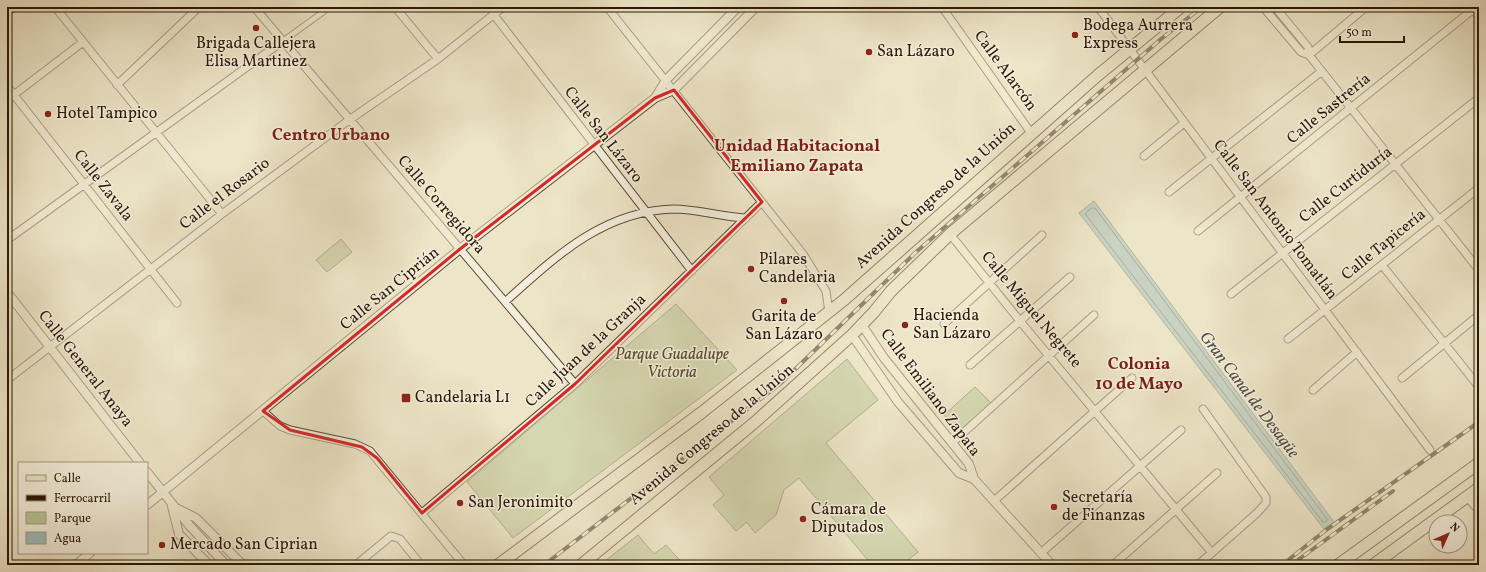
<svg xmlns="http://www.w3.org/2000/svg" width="1486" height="572" font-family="Vollkorn,serif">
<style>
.green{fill:#b8c596;stroke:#726e4e}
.water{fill:#9dbdbf;stroke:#6f7b75}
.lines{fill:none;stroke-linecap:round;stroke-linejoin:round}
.shore{stroke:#646a62;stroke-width:1}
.pedestrian-casing{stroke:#5c4a36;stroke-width:7}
.minor-casing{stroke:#5c4a36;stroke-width:9}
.tertiary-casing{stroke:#5c4a36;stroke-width:10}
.primary-casing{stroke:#2b1706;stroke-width:13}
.pedestrian{stroke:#f3eedb;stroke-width:5}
.minor{stroke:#f3eedb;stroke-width:7}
.tertiary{stroke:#f3eedb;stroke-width:8}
.primary{stroke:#ede5c7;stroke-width:11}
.rail-casing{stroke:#2b1706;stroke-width:4}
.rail{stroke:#f3eedb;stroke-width:2.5;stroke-dasharray:8;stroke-linecap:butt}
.tertiary-bridge-casing{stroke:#5c4a36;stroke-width:10;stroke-linecap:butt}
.tertiary-bridge{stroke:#f3eedb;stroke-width:8}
.marked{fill:none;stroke:#d62828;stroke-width:3;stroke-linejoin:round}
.poi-dot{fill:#8f2418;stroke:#f3eedb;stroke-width:1.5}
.labels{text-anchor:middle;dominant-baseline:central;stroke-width:3;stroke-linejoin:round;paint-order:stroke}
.poi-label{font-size:16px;fill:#2b1706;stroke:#f3eedb;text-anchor:start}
.street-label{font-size:16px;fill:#2b1706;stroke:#f3eedb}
.park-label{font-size:16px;font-style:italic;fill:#554b31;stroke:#f3eedb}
.neighbourhood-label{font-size:17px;font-weight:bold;fill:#7a1f14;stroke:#f3eedb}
.water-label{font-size:17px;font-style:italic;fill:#535147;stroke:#f3eedb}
</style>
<rect width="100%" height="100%" fill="#ede5c7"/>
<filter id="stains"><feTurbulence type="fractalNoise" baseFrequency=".005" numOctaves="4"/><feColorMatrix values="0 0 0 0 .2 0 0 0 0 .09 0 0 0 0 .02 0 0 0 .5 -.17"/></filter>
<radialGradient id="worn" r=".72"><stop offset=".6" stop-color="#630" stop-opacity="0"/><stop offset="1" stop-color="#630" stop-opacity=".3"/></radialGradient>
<path class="green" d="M341 239 352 252 327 272 316 260Z
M676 304 737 370 513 538 467 482Z
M847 359 878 400 826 443 918 552 902 565H872L799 478 784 490 776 515 755 533 747 522 736 531 713 505 724 495 709 477Z
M975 387 991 403 959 433 944 415Z
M638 535 654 554 666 545 684 565H600Z"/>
<path class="water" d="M1094 201 1334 522 1324 529 1079 213Z"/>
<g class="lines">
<path class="shore" d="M1092 208H1095L1327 519 1326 522H1323L1086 215V213Z"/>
<g class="pedestrian-casing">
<path id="pedestrian" d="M283 41 330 7"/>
</g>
<g class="minor-casing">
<path id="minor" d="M55 7 222 214
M254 7 575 384
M395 7 438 59
M607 7 803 254 826 291 829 312
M942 7 1031 133
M1098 7 1430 450
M1263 7 1301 52 1309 55
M1275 7 1308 47 1309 55 1479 270
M1471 7 1479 17
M494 15 692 271
M1309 55 1366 7
M117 85 199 7
M7 86 177 303
M7 100 83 42
M1144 156 1184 123
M1169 192 1322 71
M1198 231 1476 7
M950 234 1020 321 1212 553
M7 240 283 41
M1382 265 1479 387
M1231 294 1479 98
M506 301C555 257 603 211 673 209 698 209 721 217 746 218
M944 324 1042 235
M1288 339 1479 188
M970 365 1070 277
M1402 378 1479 315
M7 380 222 214 349 120 438 59 503 7
M1313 390 1357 352
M263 411 280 426 290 430 355 444 370 451 464 565
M952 443 1094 315
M994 501 1132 378
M422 513 575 384 762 202
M1041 553 1181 430
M356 565 391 536 400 539 421 565
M1113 565 1217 473
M1198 565 1257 513 1266 503V497L1203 409"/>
</g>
<g class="tertiary-casing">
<path id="tertiary" d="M655 98 666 80 738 7
M7 292 140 463
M862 325 884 358 969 464 974 479 1052 565
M852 335 898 402 959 473 974 479
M147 472 189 525
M1467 496 1479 510
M147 505 460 249 655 98 674 90 756 7
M172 506 196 518 243 565
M172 506 179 534 209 565
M76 565 90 553"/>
</g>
<g class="primary-casing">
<path id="primary" d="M7 10 11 7
M498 565 701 413 844 300 1097 76 1181 7
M581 565 754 423 852 335 874 312 891 291 950 234 1220 7
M1338 565 1479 463
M1373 565 1479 488"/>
</g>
<use href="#pedestrian" class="pedestrian"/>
<use href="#minor" class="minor"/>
<use href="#tertiary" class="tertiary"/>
<use href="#primary" class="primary"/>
<g class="rail-casing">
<path id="rail" d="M544 565 780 384 915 253 1161 39 1202 7
M1282 565 1326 530 1479 422
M1291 565 1393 491"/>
</g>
<use href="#rail" class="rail"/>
<g class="tertiary-bridge-casing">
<path id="tertiary-bridge" d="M189 525 226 565"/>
</g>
<use href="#tertiary-bridge" class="tertiary-bridge"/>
</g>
<path d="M0 0H1486V572H0ZM674 90 762 202 575 384 422 513 377 458 362 447 290 430 263 411 460 249 655 98Z" fill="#ede5c7" fill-opacity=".55" fill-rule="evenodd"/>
<path class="marked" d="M674 90 762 202 575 384 422 513 377 458 362 447 290 430 263 411 460 249 655 98Z"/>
<g class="poi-dot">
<circle cx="256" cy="28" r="4"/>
<circle cx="1075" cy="35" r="4"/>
<circle cx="869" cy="52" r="4"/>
<circle cx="48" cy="114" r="4"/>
<circle cx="751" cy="269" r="4"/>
<circle cx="784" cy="301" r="4"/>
<circle cx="905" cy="325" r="4"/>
<rect x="401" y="393" width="10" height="10" rx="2"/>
<circle cx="460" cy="503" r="4"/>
<circle cx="1054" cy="507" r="4"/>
<circle cx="803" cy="519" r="4"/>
<circle cx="162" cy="545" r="4"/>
</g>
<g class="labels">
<g class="poi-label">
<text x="1083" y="26">Bodega Aurrera<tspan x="1083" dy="18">Express</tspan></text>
<text x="256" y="44" text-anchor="middle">Brigada Callejera<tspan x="256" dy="18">Elisa Martinez</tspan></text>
<text x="877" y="52">San Lázaro</text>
<text x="56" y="114">Hotel Tampico</text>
<text x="759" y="260">Pilares<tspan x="759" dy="18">Candelaria</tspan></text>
<text x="913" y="316">Hacienda<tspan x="913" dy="18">San Lázaro</tspan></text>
<text x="784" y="317" text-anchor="middle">Garita de<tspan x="784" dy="18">San Lázaro</tspan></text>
<text x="415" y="398">Candelaria L1</text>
<text x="1062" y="498">Secretaría<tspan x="1062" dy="18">de Finanzas</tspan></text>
<text x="468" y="503">San Jeronimito</text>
<text x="811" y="510">Cámara de<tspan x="811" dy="18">Diputados</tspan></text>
<text x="170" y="545">Mercado San Ciprian</text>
</g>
<g class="street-label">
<text transform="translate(1005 71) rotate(54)">Calle Alarcón</text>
<text transform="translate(1329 109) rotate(-39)">Calle Sastrería</text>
<text transform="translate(603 135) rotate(52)">Calle San Lázaro</text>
<text transform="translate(1346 185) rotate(-38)">Calle Curtiduría</text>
<text transform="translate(103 186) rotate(52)">Calle Zavala</text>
<text transform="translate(225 194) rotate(-37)">Calle el Rosario</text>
<text transform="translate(936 196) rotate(-42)">Avenida Congreso de la Unión</text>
<text transform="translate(441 205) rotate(49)">Calle Corregidora</text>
<text transform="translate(1275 220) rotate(53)">Calle San Antonio Tomatlán</text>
<text transform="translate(1384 245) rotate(-39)">Calle Tapicería</text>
<text transform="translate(390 289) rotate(-39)">Calle San Ciprián</text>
<text transform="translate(1031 310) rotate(50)">Calle Miguel Negrete</text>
<text transform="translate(586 351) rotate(-43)">Calle Juan de la Granja</text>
<text transform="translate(85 369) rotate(52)">Calle General Anaya</text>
<text transform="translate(930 393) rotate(53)">Calle Emiliano Zapata</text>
<text transform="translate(712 435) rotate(-40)">Avenida Congreso de la Unión</text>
</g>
<g class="park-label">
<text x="672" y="355">Parque Guadalupe<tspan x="672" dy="18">Victoria</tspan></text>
</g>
<g class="neighbourhood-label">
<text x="331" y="135">Centro Urbano</text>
<text x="797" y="146">Unidad Habitacional<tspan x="797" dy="20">Emiliano Zapata</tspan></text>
<text x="1139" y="364">Colonia<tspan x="1139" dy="20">10 de Mayo</tspan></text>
</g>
<g class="water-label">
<text transform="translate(1249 395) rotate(53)">Gran Canal de Desagüe</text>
</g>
</g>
<rect width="1486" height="572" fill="none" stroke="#ede5c7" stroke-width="24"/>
<rect x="8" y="8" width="1470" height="556" fill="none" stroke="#2b1706" stroke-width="2"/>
<rect x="12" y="12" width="1462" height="548" fill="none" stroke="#2b1706"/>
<rect x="18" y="462" width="130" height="92" fill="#f3eedb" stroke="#a39886"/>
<rect x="26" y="475" width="20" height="6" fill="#ede5c7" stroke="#a39886"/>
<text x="54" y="482" font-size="12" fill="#2b1706">Calle</text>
<rect x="26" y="495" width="20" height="6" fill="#2b1706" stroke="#a39886"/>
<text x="54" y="502" font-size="12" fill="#2b1706">Ferrocarril</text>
<rect x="26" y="512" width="20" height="12" fill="#b8c596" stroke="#a39886"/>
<text x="54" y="522" font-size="12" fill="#2b1706">Parque</text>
<rect x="26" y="532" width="20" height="12" fill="#9dbdbf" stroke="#a39886"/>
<text x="54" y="542" font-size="12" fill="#2b1706">Agua</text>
<g transform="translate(1448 534) rotate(45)"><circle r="19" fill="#f3eedb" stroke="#a39886"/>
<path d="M0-3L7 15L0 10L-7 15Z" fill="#8f2418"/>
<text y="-6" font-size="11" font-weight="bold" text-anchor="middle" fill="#2b1706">N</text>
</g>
<path d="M1340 36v6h64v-6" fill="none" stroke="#2b1706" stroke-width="2"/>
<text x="1346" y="36" font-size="12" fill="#2b1706" stroke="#f3eedb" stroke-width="3" paint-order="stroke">50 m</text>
<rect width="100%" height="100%" filter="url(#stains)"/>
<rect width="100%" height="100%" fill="url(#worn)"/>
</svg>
